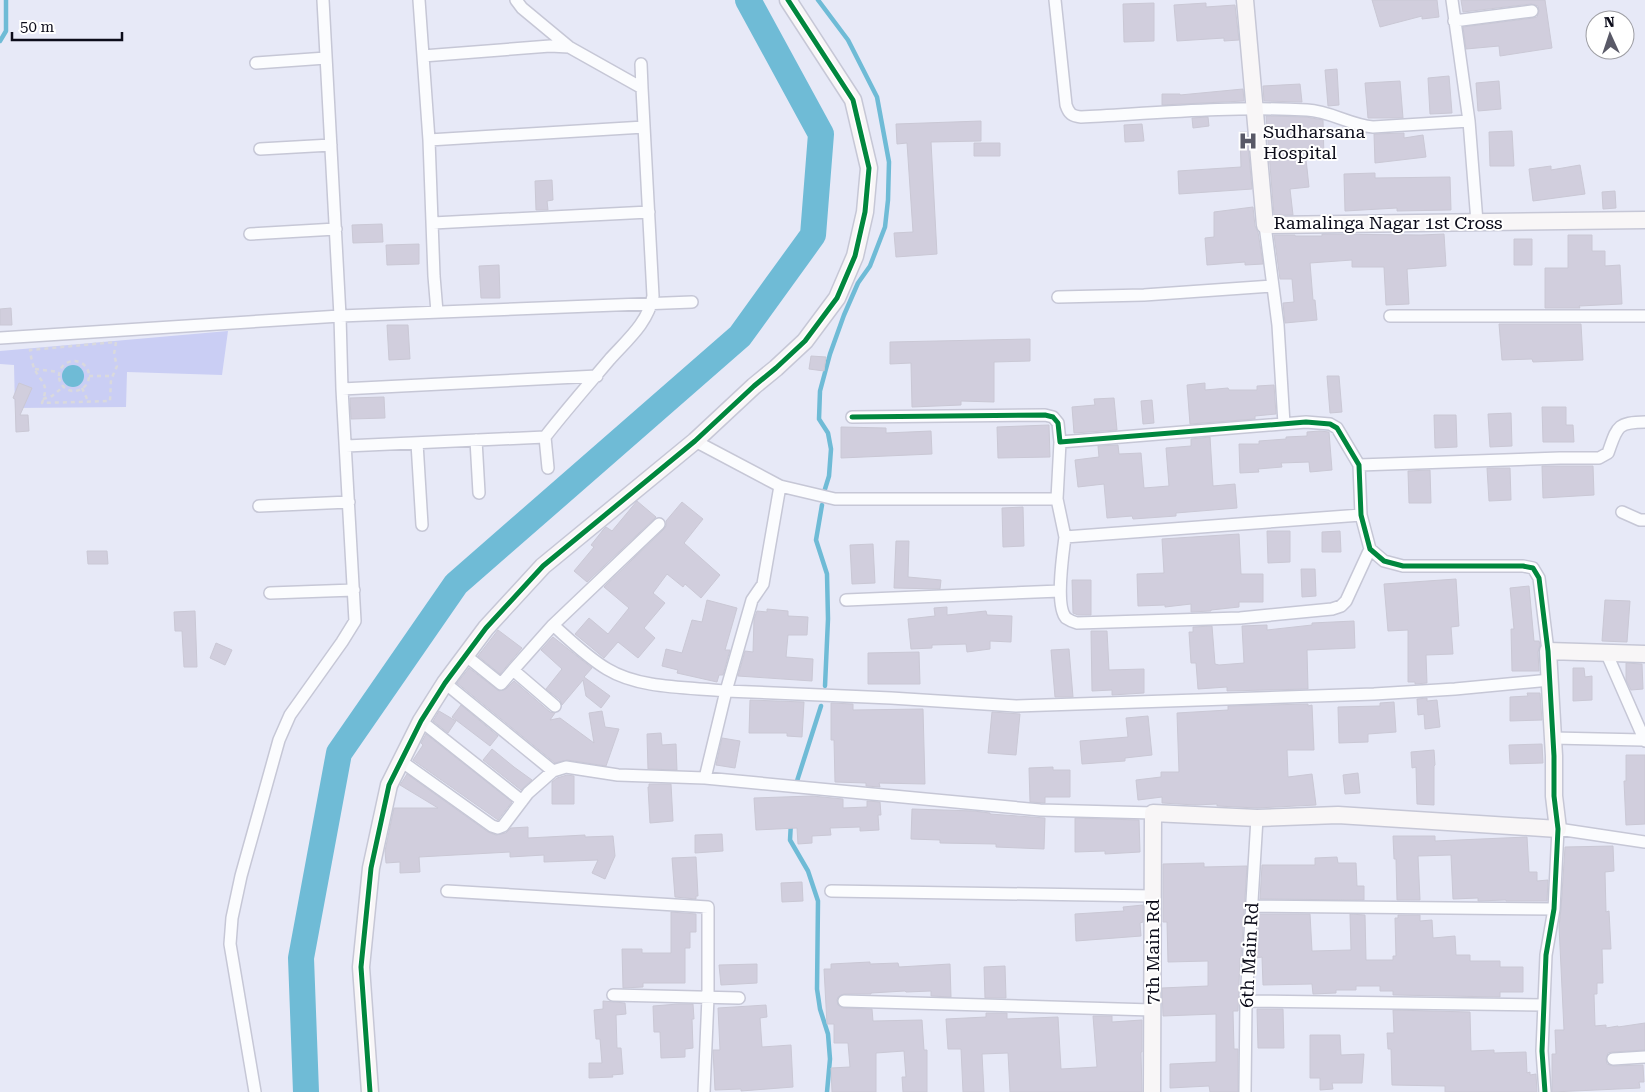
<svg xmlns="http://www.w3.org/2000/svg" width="1645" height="1092" font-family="'Roboto Serif',serif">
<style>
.park{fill:#cacef4}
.water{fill:#6fbbd6}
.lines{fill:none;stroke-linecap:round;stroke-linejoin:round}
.stream{stroke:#6fbbd6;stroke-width:4.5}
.river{stroke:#6fbbd6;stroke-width:26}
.building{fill:#d1cedd;stroke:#cac8d5}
.street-casing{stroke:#c6c7d6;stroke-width:14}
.secondary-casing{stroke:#c6c7d6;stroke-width:19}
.path{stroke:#d9d9dd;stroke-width:2.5;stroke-dasharray:4 4;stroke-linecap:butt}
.street{stroke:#fbfcfe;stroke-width:11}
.secondary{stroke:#f8f6f7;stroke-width:16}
.cycleway-casing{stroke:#fff;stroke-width:8}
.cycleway{stroke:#00873e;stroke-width:5}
.labels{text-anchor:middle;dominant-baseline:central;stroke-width:4;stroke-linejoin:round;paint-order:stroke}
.poi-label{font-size:18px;fill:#0c0c1a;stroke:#fff;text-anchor:start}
.street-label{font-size:18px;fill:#0c0c1a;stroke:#fff}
</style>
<rect width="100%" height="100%" fill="#e7e9f7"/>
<path class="park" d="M228 331 222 375 127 372 126 407 15 408 14 365 0 364V351Z"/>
<path class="water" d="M62 376a11 11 0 1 1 22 0a11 11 0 1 1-22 0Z"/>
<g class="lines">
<path class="stream" d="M818 0 848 40 877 97 889 162 888 200 885 227 870 266 858 283 844 315 830 354 820 391 819 419 828 433 831 449 829 476 825 489
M0 41 6 31V0
M822 505 816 540 827 574 828 619 825 686
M797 781 821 706
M791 822 790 840 808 871 818 901 817 989 820 1009 828 1034 830 1059 827 1092"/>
<path class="river" d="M306 1092 301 958 339 753 456 584 740 336 813 235 821 134 748 0"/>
</g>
<path class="building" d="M1372 0H1437L1439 17 1422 19V16L1380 27Z
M1461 0H1545L1552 48 1500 56 1499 46 1466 49 1463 27 1533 18 1537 17 1539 11 1538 6 1531 4 1463 12Z
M1154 3V41L1124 42 1123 4Z
M1206 3V7L1235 5 1239 40 1224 41V38L1177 41 1174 5Z
M1337 69 1339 105 1328 106 1325 70Z
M1449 76 1452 113 1430 114 1428 78Z
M1400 81 1403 118H1368L1365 83Z
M1499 81 1501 109 1478 111 1476 83Z
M1300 84 1302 102 1264 101 1263 86Z
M1243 89 1244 101 1162 105V94H1180V95Z
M1266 116 1306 117 1323 120 1324 158 1306 159 1309 187 1290 189 1293 215H1274Z
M1208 117 1209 126 1193 128 1192 118Z
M981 121V141L931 142 937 254 896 257 894 233 913 232 907 143 897 144 896 124Z
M1142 124 1144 141 1125 142 1124 125Z
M1512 131 1514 166H1490L1489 132Z
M1240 132H1247L1252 189 1179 194 1178 171 1241 167Z
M1404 133V138L1423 135 1426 157 1375 163 1374 134Z
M974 143H1000V156H974Z
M1580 165 1585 194 1533 201 1529 169 1551 166V170Z
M1375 173V178L1450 177 1451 210 1397 211V208L1345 211 1344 174Z
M552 180 553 200 547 201 548 210H536L535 181Z
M1615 191 1616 208 1603 209 1602 192Z
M1253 207 1255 226 1258 232 1263 264 1245 265V262L1207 265 1205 238 1214 237V212Z
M382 224 383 242 353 243 352 225Z
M1322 234 1421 235 1444 234 1446 266 1407 269 1409 304 1386 305 1384 267H1352V260L1310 263 1313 300H1315L1317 320 1285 323 1283 303 1294 302 1292 279H1280L1274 235H1295V236H1322Z
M1568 235H1592V251H1605V266L1620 265 1622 304 1579 306 1580 308H1545V268H1568Z
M1514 239H1532V265H1514Z
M419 244V264L387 265 386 245Z
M499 265 500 298H481L479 266Z
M11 308 12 325H0V309Z
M1499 324H1581L1583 360 1533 362 1532 359 1502 360Z
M387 325H408L410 359 389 360Z
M1030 339V361L994 362V402L961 401V405L912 407 911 363 890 364V342Z
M811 356 826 357 824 371 809 369Z
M1327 376H1339L1342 412 1330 413Z
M19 383 32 388 20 415H28L29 431 16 432 15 399 13 398Z
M1205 383V390L1228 388 1229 390H1257V386L1274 385 1276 414 1255 416V419L1190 424 1187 385Z
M384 397 385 418 351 419 350 398Z
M1114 398 1117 430 1074 433 1072 407 1095 405 1094 399Z
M1152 400 1154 423 1143 424 1141 401Z
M1542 407H1566V425H1573L1574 442H1543Z
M1511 413 1512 446 1490 447 1488 414Z
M1434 415H1456L1457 447 1435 448Z
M1049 425 1050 457 998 458 997 427Z
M841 427 886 428V433L931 431 932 454 841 458Z
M1320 431 1329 432 1332 470 1310 472 1309 462 1281 463 1282 467 1258 469 1259 472 1240 473 1239 444H1259V441L1286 439V437L1307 436V432Z
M1210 437 1213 486 1235 484 1237 508 1176 513V516L1133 519 1132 516 1107 518 1104 484 1078 487 1075 460 1099 457 1098 446 1118 445 1119 454 1141 453 1144 488 1169 486 1166 448 1191 446V439Z
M1542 466H1593L1594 495 1543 498Z
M1487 468H1510L1511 500 1489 501Z
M1430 470 1431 503H1409L1408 471Z
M637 501 656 517 587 582 574 571 594 547 591 545 603 530 606 527 612 531Z
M682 502 703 519 684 543 720 575 701 598 685 584 683 587 667 574 653 593 665 603 644 628 655 638 638 658 618 642 604 658 575 634 589 618 608 634 629 608 604 587 664 529 666 526V521Z
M1023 507 1024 546 1003 547 1002 508Z
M1267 531H1290V562L1268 563Z
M1340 531 1341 552H1322V532Z
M1239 534 1241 574H1263V602H1239V607L1211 610V611L1191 612V604L1165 607V605L1138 606 1137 574 1164 573 1162 539Z
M896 541H909L908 577 941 580 940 589 894 588Z
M873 544 875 583 852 584 850 545Z
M87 551H107L108 564H88Z
M1301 569H1315L1316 596 1302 597Z
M1456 579 1459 626 1451 627 1453 654 1426 655 1427 683 1415 684V682H1408V630L1388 631 1384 584Z
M1072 580H1091V615H1078L1073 613Z
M1529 586 1534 641H1539L1540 645 1538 652 1539 671H1512L1511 629H1514L1510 588Z
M707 600 737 608 725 650H730L723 675H719L717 682 677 673 678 670 662 666 666 649 682 653 692 620 702 622Z
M1605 600 1630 601 1627 642 1602 641Z
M947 607V615L986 611 987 615 1012 616 1011 642 990 641V649L967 652 966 644 932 645V648L911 649 908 619 935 616 934 608Z
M767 609 788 611V616L808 617 807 635H788L786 657 813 659 812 681 738 676 745 651 753 652 754 619 757 611 767 612Z
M195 611 197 667H184L182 631H175L174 612Z
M1354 621 1355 648 1307 650 1308 689 1227 691V687L1198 689 1196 663H1191L1189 632H1193V627L1212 626 1215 664 1219 665 1244 663 1242 626 1267 625V630L1312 625V623Z
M498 630 522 648 500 674 478 656Z
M1091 631H1107L1109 670 1144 669V693L1112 695V690L1092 691Z
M553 637 592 668 584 677 610 696 601 708 586 696 583 680 562 705 560 700 546 689 562 669 541 650Z
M216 643 232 650 225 665 210 658Z
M1069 649 1073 697H1055L1051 650Z
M919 652 920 684H868V653Z
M1626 663 1642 664 1643 689 1631 690 1626 680Z
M469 668 499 691 506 689 514 681 550 712 555 713 550 720 560 718 594 743 589 713 602 711 605 727 619 729 606 766 567 760 555 763 457 683Z
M1573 668H1584L1585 677 1592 676V700L1573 701Z
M1527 693H1540L1542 720 1510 721V697L1528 696Z
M1427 698V701L1437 700 1440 727 1425 729 1424 714 1418 715 1417 699Z
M750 700 804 702 802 737 787 736V733H749Z
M1394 702 1396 732 1368 734V742L1339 743 1338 707 1380 706V703Z
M831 703 853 704V710L923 709 925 784 879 783 880 787 866 786V783L835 782 834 740H831Z
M1308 704V706L1312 705 1314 750H1287L1288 777 1312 774 1316 805 1257 808 1217 806V804L1195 805 1162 803V797L1138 800 1136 780 1161 777V772H1179L1177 713 1228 710V706Z
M461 705 498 736 490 746 452 717Z
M439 711 456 721 448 733 433 721Z
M992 712 1020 714 1016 755 988 753Z
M1148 716 1152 755 1125 758V761L1082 764 1080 741 1128 737 1126 718Z
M661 733 662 745 676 744 677 770 648 769 647 734Z
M426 734 512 802 498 820 413 760 423 745 421 743Z
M722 738 740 741 735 768 716 765Z
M1542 744 1543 763 1510 764 1509 745Z
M492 749 514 767 532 780 521 790 483 760Z
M1434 750 1435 765 1434 766V805L1417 804 1416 767 1412 768 1411 752Z
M1626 755H1645V824L1626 825 1624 781H1626Z
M1053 767V770H1070V797H1045V803L1030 802 1029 768Z
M1358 773 1360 793 1345 794 1343 775Z
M407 774 488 832 496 835 506 833 511 828 528 827V838L585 835V837L613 836 615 856 605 879 592 873 598 860 544 862V855L510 857V852L419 857 420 872 400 873V862L386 863 385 851 394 808H438L400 785Z
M567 775 574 776V804H552V782L557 778Z
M649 784H671L673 821 650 823 648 787H649Z
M812 796 843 799V808L867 807V801L880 802 881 815H878L879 830 860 831V827L830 828 831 835 812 836V843L798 844 797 828 756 830 754 798Z
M912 809 974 811 990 813V814L1045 818 1044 849 996 847V844L940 843V840L911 839Z
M1075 818 1139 820 1140 852 1105 854V851L1075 852Z
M722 834 723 851 695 853V835Z
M1393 836H1435V841L1527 837 1529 872H1537V881L1548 880 1547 901H1506V900L1478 901V898L1453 899 1451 855 1418 856 1420 900H1397L1396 859H1394Z
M1613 846 1614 871 1605 872 1606 912 1609 911 1611 949H1602L1603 983H1597V994H1594L1595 1026 1606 1025V1028L1618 1026V1027L1645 1023V1050L1612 1052 1608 1053 1606 1059 1607 1064 1613 1066 1643 1065 1644 1082H1639L1640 1088 1552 1092V1054H1556L1555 1030H1564L1559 926 1561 909 1565 847Z
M696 857 698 896H696V899L675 897 672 858Z
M1337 857 1338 863H1356L1357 886H1364V900L1260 899 1262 865H1315V858Z
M1204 863V867L1247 866 1241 958H1240L1238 1011H1233L1234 1049H1238V1092H1210L1209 1086 1170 1088V1064L1216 1062V1014L1163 1016 1162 988 1208 986V961L1168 962 1167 922H1163V864Z
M802 882 803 901 782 902 781 883Z
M1143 905V922L1140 923 1141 936 1076 941 1075 914 1124 911 1123 907Z
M671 912 696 914V932H690V948H685V983H643V987L623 988 622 949H642V953H671Z
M1259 914H1310L1312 951 1351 950 1350 914 1365 915 1366 960H1393V956H1396L1395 918H1398V915H1420V921L1432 920 1433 938 1455 936 1456 955H1470V961H1500V967H1523V992H1500V997L1393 995V991H1380V986H1356V990H1336V993L1313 994 1312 984 1263 985 1262 957 1256 958Z
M870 962V964L898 963 899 967 950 964 951 997 931 996V991L906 992 905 991 871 993V994H844L838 997 837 1000 838 1005 843 1008 872 1009 873 1021 922 1020 924 1050H927V1092H903L902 1077H906L904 1051 876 1053V1092H832L831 1068 850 1067 848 1043H834V1024H827L824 969H831V964Z
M757 964V983L721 985 719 965Z
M1005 966 1006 998H985L984 967Z
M603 1001 625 1003 626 1014 616 1015 617 1048H621L623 1074 612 1075 613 1077 589 1078V1063H602L600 1039H596L594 1010 603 1009Z
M678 1004H693L694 1019H692L693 1048 685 1049V1057L661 1058 660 1032H654L653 1006Z
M766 1005 767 1017 760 1018 762 1047 791 1045 793 1087 741 1091V1089L715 1090 713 1050H720L718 1008Z
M1257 1009H1283L1284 1048H1258Z
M1393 1010 1470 1012 1471 1051 1494 1050V1053L1526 1052 1527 1073 1530 1072V1075L1536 1074 1537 1092H1445V1086L1392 1085 1391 1049H1388L1387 1033H1394Z
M986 1013H1007V1019L1058 1017 1061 1069 1097 1067 1093 1016H1112V1022L1142 1020V1052H1141L1142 1092H1010L1008 1053 982 1054 984 1092H963L961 1049H948L946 1019 986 1017Z
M1310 1035H1340L1341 1055 1364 1054 1362 1083H1332L1333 1089 1320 1090V1078H1310Z"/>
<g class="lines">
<g class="street-casing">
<path id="street" d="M419 0 429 140 434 276 437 312
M516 0 522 8 569 47 642 88 653 296C648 323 627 340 610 359 588 385 566 410 545 437L548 468
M1055 0 1066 105C1069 114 1072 116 1081 117 1156 113 1232 106 1307 110 1330 111 1350 125 1373 127L1469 121
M1452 0 1469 121 1477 222
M1454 21 1532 11
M423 56 550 46 569 47
M256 63 326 58
M641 64 642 88
M429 140 644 127
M260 149 331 145
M433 223 649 212
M1265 225 1278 325 1284 424
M250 234 336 229
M1058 297 1144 295 1273 286
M1390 316H1645
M0 338 340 316 692 302
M342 389 597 376
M852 417 1045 415 1053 417 1058 423 1060 442 1306 422 1330 424 1337 428 1359 465 1361 515 1370 549 1384 561 1403 566H1523L1533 568 1539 578 1548 651
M476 440 479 493
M695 441 780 486 835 499H1057L1065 537 1361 515
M417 443 422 525
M346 446 545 437
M1359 465 1560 458H1599L1608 453C1617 428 1616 422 1645 422
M780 486 763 584 752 600 726 691 891 698 1016 706 1374 694 1455 689 1550 680
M1057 499 1060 442
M259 506 349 502
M1622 512 1640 520H1645
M1065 537C1063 553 1055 606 1066 618 1069 620 1073 622 1077 623L1240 618 1332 609 1341 606 1346 601 1370 549
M270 593 354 590
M846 600 1060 591
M553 625 659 524
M1606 652 1645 741
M465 655 501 684 513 670 555 706
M513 670 553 625C570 640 587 657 607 669 640 689 688 687 726 691L705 778
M445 683 553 771
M421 721 522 801
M1553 738 1643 740
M401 761 492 826 498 828 503 826 528 793 553 771 566 767 618 775 705 778 1040 810 1153 813
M447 891 708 907V997L704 1092
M831 891 1153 896
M1252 906 1554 909
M613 995 739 998
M844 1001 1152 1010
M1246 1001 1544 1005
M1613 1059 1645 1057
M255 1092 230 944 232 918 241 876 279 740 290 715 342 642 355 621 342 389 340 316 323 0
M1245 1092 1246 1001 1257 818
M1545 1092 1542 1051 1546 955 1554 909 1558 829 1645 842"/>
</g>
<g class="secondary-casing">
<path id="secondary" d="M1245 0 1265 225 1645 220
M370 1092 361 967 371 868 389 785 421 721 445 683 486 628 543 566 695 441 754 386 776 368 805 341 837 298 855 256 865 212 869 168 853 100 788 0
M1152 1092 1153 813 1257 818 1338 815 1558 829 1554 796V756L1548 651 1645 654"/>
</g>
<path class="path" d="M116 342 114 354 117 366 111 380 110 401 42 403C49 384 43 385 35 370 32 364 31 357 30 350Z
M59 376a15 15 0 1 1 30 0a15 15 0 1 1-30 0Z
M35 369 58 372
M89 376H112
M82 388 88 401
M43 399 52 396 63 387"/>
<use href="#street" class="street"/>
<use href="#secondary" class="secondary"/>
<g class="cycleway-casing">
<path id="cycleway" d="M852 417 1045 415 1053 417 1058 423 1060 442 1306 422 1330 424 1337 428 1359 465 1361 515 1370 549 1384 561 1403 566H1523L1533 568 1539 578 1548 651 1554 756V796L1558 829 1554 909 1546 955 1542 1051 1545 1092
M370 1092 361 967 371 868 389 785 421 721 445 683 486 628 543 566 695 441 754 386 776 368 805 341 837 298 855 256 865 212 869 168 853 100 788 0"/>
</g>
<use href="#cycleway" class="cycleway"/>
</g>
<defs>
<g id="hospital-bare" transform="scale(1.5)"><path d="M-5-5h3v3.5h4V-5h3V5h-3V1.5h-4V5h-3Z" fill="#595967" stroke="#fff" stroke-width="2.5" paint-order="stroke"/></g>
</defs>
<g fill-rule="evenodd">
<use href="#hospital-bare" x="1248" y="141"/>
</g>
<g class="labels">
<g class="poi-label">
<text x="1263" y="131">Sudharsana<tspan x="1263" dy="21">Hospital</tspan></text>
</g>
<g class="street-label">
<text x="1388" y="222">Ramalinga Nagar 1st Cross</text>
<text transform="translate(1152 952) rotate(-90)">7th Main Rd</text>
<text transform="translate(1249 955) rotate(-87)">6th Main Rd</text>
</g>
</g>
<g transform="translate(1610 35) rotate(357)"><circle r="24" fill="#ffffff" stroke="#9e9ea3"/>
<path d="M0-4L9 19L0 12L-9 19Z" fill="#595967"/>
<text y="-8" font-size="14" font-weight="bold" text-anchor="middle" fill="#0c0c1a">N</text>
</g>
<path d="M12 32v8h110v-8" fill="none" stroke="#0c0c1a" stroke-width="2.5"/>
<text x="20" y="32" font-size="15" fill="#0c0c1a" stroke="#ffffff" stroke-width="4" paint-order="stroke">50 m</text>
</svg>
